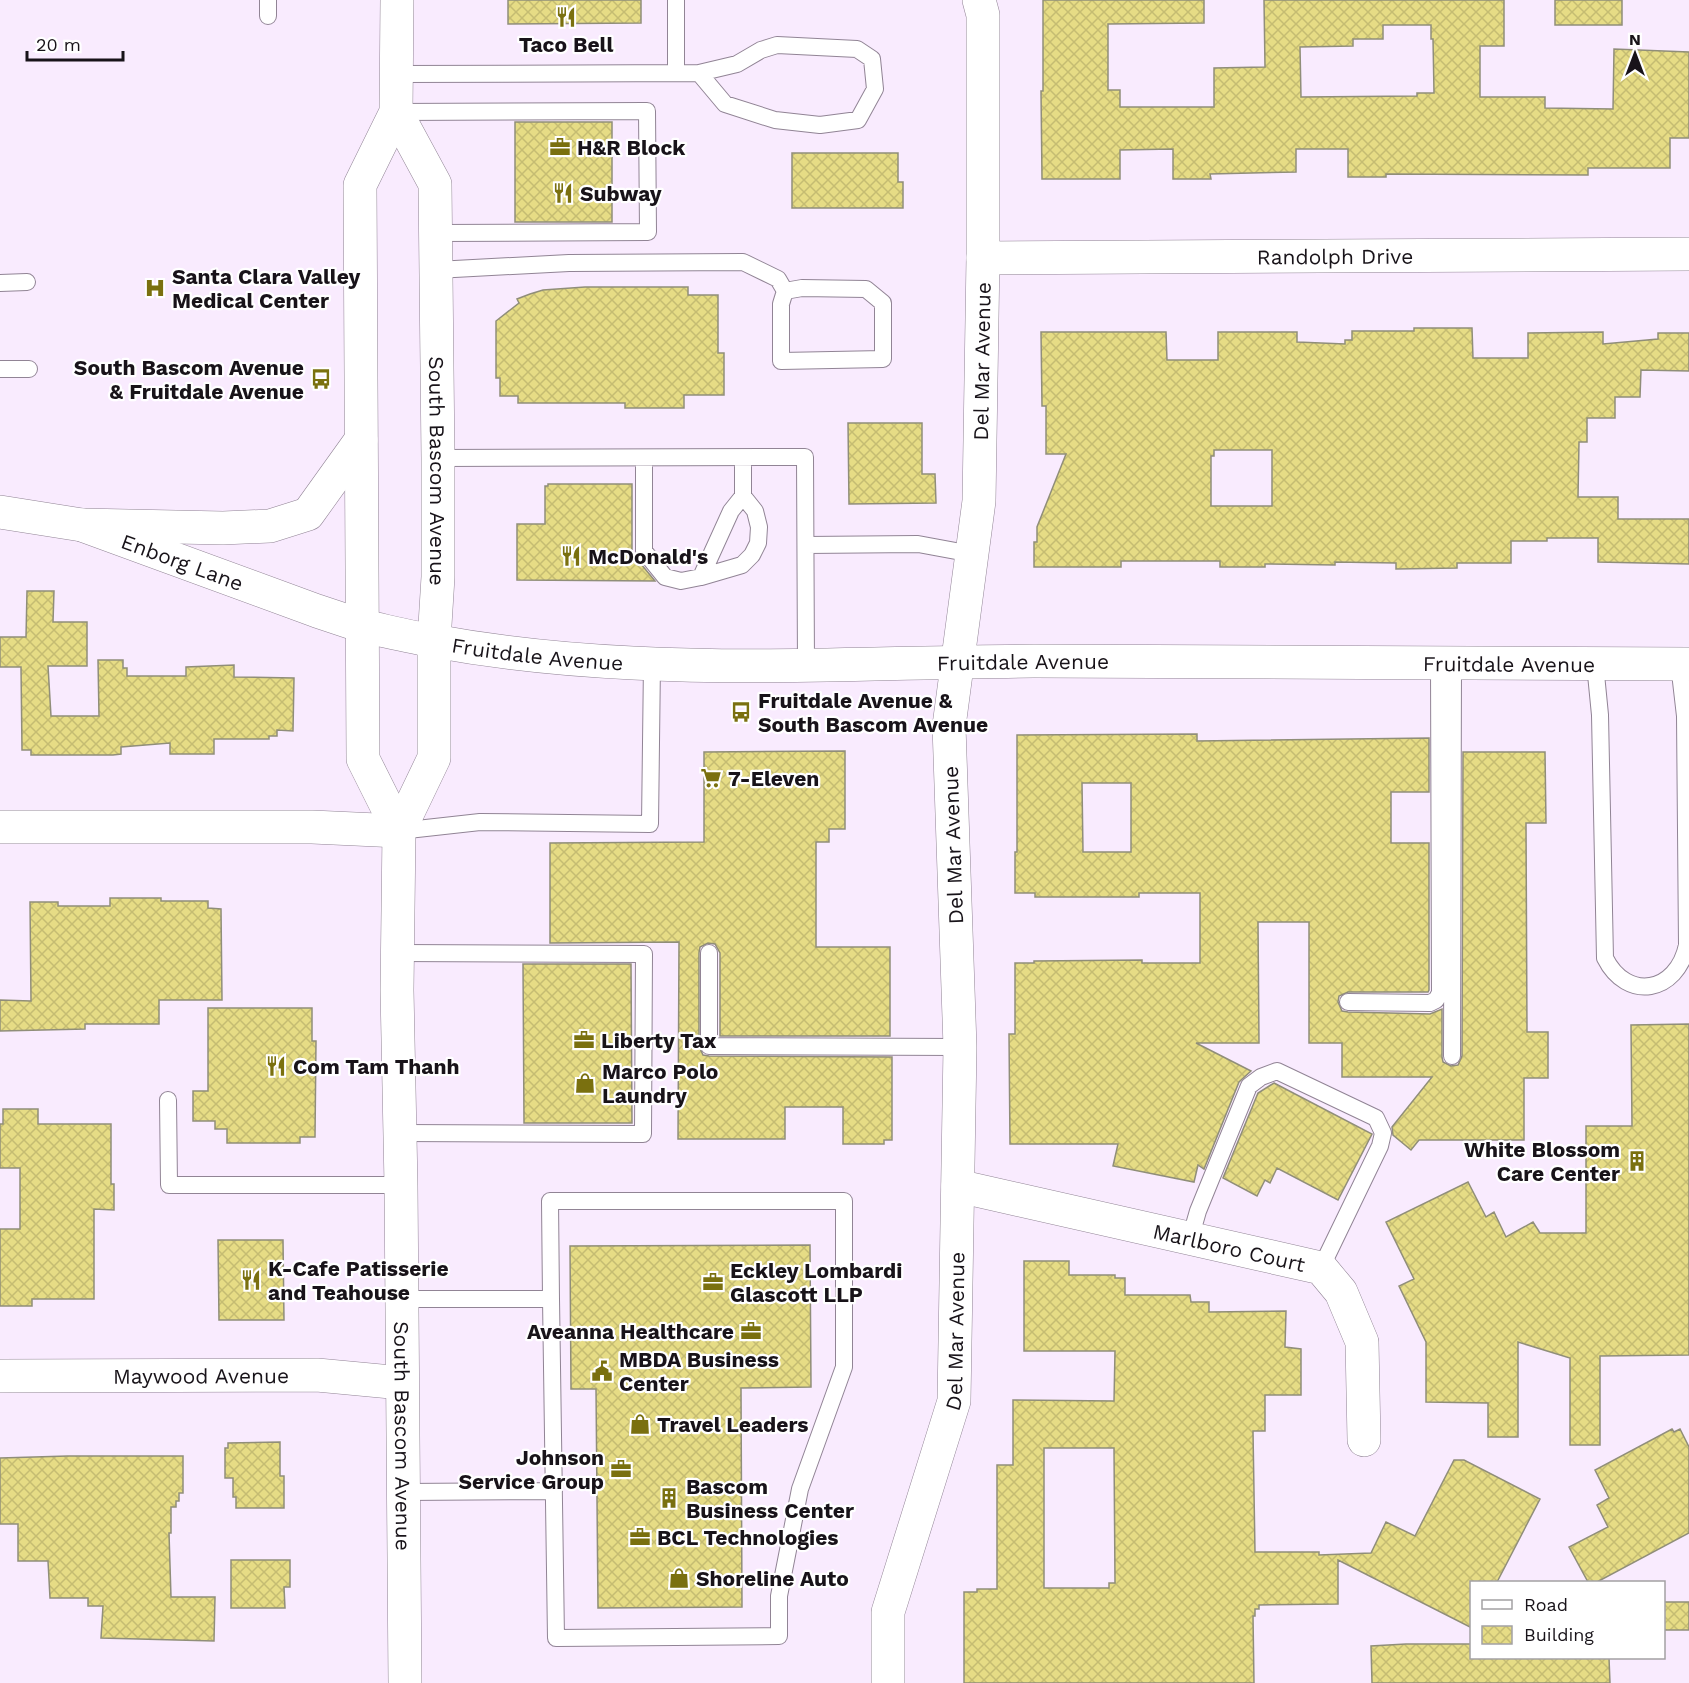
<svg xmlns="http://www.w3.org/2000/svg" width="1689" height="1683" font-family="'Work Sans',sans-serif">
<style>
.building{fill:url(#building-cross-hatch);stroke:#908e79;stroke-width:1.5;fill-rule:evenodd}
.lines{fill:none;stroke-linecap:round;stroke-linejoin:round}
.service-casing{stroke:#918495;stroke-width:18}
.minor-casing{stroke:#918495;stroke-width:34}
.tertiary-casing{stroke:#918495;stroke-width:34}
.primary-casing{stroke:#918495;stroke-width:34}
.service{stroke:#fff;stroke-width:16}
.minor{stroke:#fff;stroke-width:33}
.tertiary{stroke:#fff;stroke-width:33}
.primary{stroke:#fff;stroke-width:33}
.labels{text-anchor:middle;dominant-baseline:central;stroke-width:4.5;stroke-linejoin:round;paint-order:stroke}
.poi-label{font-size:21px;font-weight:bold;fill:#181319;stroke:#fff;text-anchor:start}
.street-label{font-size:21px;fill:#181319;stroke:#fff}
</style>
<defs>
<pattern id="building-cross-hatch" width="8" height="8" patternUnits="userSpaceOnUse" patternTransform="scale(1.5)"><rect width="8" height="8" fill="#e6dc85"/><path d="M0 0l8 8M0 8l8-8" fill="none" stroke="#c5bc72"/></pattern>
</defs>
<rect width="100%" height="100%" fill="#f9ebfe"/>
<path class="building" d="M508 0H641V23L508 24Z
M1043 0H1204V23L1108 24V90H1120V107H1214V68L1265 67 1264 0H1504V46H1480V97H1545V108L1613 109 1614 49 1689 52V138H1670V168H1588V175L1386 174V177H1348V149H1296V172L1210 174 1211 179H1173V149L1120 150V179H1042L1041 91H1043ZM1383 25H1431V39H1433L1434 93H1417V96L1301 97 1300 47 1353 46V39H1383Z
M1555 0H1622V25H1555Z
M515 122H612V222H515Z
M792 153H898V182H903V208H792Z
M585 287H688V295H718V353H724V395H684V408H625V403H518V396H500V378H496V321L519 303 517 299 530 294 543 290Z
M1414 328H1472L1473 358H1528V333L1603 332V344L1658 339V333H1689V371L1641 370 1640 397H1615V418H1587V442H1579L1578 497H1618V519H1689V564L1598 562V538H1547V541H1511V563H1457V568L1396 569V563L1335 562V565L1265 564V567H1220V561H1121V567H1034V542H1037V527L1066 454H1046V406H1042L1041 332H1166L1167 360H1218V332H1297V342L1345 344V340H1352V331H1414ZM1214 450H1272V506H1211V456H1214Z
M848 423H922V474H935L936 503 849 504Z
M548 484H632V553L655 581 517 580V524H545V486H548Z
M27 591H54L53 622H87V666H48L51 716H99L98 660H123V668H127V676H186V667L234 665V677L294 678 293 731 277 730V736H269V739H214V754H170V743L121 747V754L113 755H31V750H22L21 667H0V637H26Z
M1197 734V741L1429 738V792H1391V843H1429V990L1428 992H1348L1339 996 1338 1002 1342 1011 1348 1012 1430 1014 1442 1009V1057L1443 1062 1451 1066 1458 1065 1462 1056 1463 752H1545L1546 823H1526L1527 1032H1548V1078H1524V1140H1419L1411 1150 1393 1135 1392 1127 1432 1077H1342V1043H1309V922H1258L1259 1043H1196L1251 1071 1239 1082 1204 1169 1198 1165 1194 1182 1113 1166 1118 1144H1010L1009 1034H1015V963H1034V961L1142 960V963H1200V893H1139V897H1035V893H1015V852H1017V735ZM1082 783H1131V852H1083Z
M845 751V829H829V842H816V947H890V1036H720V953L715 944 708 943 700 947 699 953V1046L703 1055 709 1056 892 1057V1140H884V1144H843V1107H785V1139H678L679 942 550 943V843L704 842V752Z
M110 898H161V901H208V908L221 909 222 1000H159V1024H85V1029L0 1031V1000L31 1001 30 902H58V906H110Z
M523 964H631L632 1123H524Z
M208 1008H312V1041H316L315 1137H300V1143H227V1129H215V1121H193V1091H208Z
M1689 1024V1355L1600 1356V1445H1570V1358L1518 1342V1437H1488V1403L1426 1402V1342L1399 1286 1414 1279 1386 1222 1468 1182 1486 1217 1494 1212 1506 1237 1533 1222 1540 1233H1586V1126H1632L1631 1025Z
M1274 1083 1372 1134 1338 1200 1277 1168 1270 1183 1265 1180 1257 1196 1223 1178 1258 1093Z
M3 1109H38V1124H111V1184H114V1210L94 1209V1299H32V1306H0V1229H20V1168H0V1124H3Z
M218 1240H283L284 1320H219Z
M810 1245 811 1387 741 1388 742 1607 598 1608 596 1389H571L570 1246Z
M1024 1261H1069V1275H1115V1278H1125V1295H1190L1191 1302H1209V1312L1286 1311 1285 1347 1301 1349V1395H1265V1431H1253L1255 1552H1319V1555L1371 1553 1386 1522 1415 1536 1454 1460H1464L1540 1499 1497 1582H1472V1628L1338 1560V1604L1259 1605V1609H1255V1616H1253L1254 1683H964V1592H977V1589H997V1465H1013V1400L1114 1401 1115 1351H1024ZM1044 1448H1114L1115 1583H1109V1588H1044Z
M1672 1429 1674 1432 1680 1429 1689 1447V1533L1597 1582H1588L1569 1547 1608 1527 1597 1505 1609 1498 1595 1470Z
M280 1442V1476H284V1508H236V1497H233V1478H225V1448H228V1443Z
M68 1456H183V1493H179V1501H176V1507H171V1533H169L171 1597H215L214 1641 101 1638 103 1606H88V1598H50L48 1561H18V1524H0V1458Z
M231 1560H290V1587H284L285 1608H231Z
M1664 1602H1689V1630H1664Z
M1406 1644H1472V1658H1609L1610 1683H1372L1371 1646Z"/>
<g class="lines">
<g class="service-casing">
<path id="service" d="M268 0V16
M676 0V73
M397 74 699 73 737 64 761 50 777 45 857 49 872 59 875 89 858 120 820 125 775 120 725 104 699 73
M396 112 647 111 648 232 436 233
M436 270 569 263 743 262 778 279 785 291 802 288 866 289 883 303V359L781 361V304L785 291
M0 283 27 282
M0 369H29
M438 458 805 457 806 665
M644 458V551L665 577 681 581 701 577 742 565 752 555 758 543 759 527 755 511 743 496
M806 545 918 544 972 554
M701 577 731 511 743 496V458
M1595 664 1600 715 1605 958C1627 1002 1677 993 1687 945L1685 716 1679 664
M399 831 480 822 650 824 652 663
M398 953 644 954 643 1134 401 1133
M709 953V1046L960 1047
M1348 1002 1430 1003 1436 1000 1440 993 1439 664
M1452 1056 1453 664
M168 1100 169 1185H401
M1190 1239 1198 1211 1249 1086 1261 1077 1277 1071 1376 1118 1383 1133 1380 1146 1321 1268
M401 1299H551L550 1201H844V1367L800 1489 779 1596V1636L556 1638 551 1299
M404 1492 554 1491"/>
</g>
<g class="minor-casing">
<g id="minor">
<path id="s1" d="M983 258 1689 254"/>
<path id="s2" d="M0 512 82 525 317 611 362 626"/>
<path d="M0 827H312L399 831"/>
<path id="s3" d="M958 1186 1321 1268 1341 1292 1362 1342 1364 1440"/>
<path id="s4" d="M0 1376 317 1375 402 1383"/>
<path id="s5" d="M888 1683V1612L954 1401 960 1047 949 726 979 501 983 258V15L979 0"/>
</g>
</g>
<g class="tertiary-casing">
<g id="tertiary">
<path id="s6" d="M362 626C386 631 410 637 434 641 499 653 567 660 633 663 767 670 901 662 1034 661 1252 660 1471 665 1689 664"/>
</g>
</g>
<g class="primary-casing">
<g id="primary">
<path d="M397 0 396 112 360 185 363 759 399 831"/>
<path id="s7" d="M396 112 435 184 438 458V577L434 641V758L399 831 397 990 401 1185 405 1683"/>
<path d="M82 525 223 528 270 526 308 514 361 440"/>
</g>
</g>
<use href="#service" class="service"/>
<use href="#minor" class="minor"/>
<use href="#tertiary" class="tertiary"/>
<use href="#primary" class="primary"/>
</g>
<defs>
<g id="restaurant-bare" transform="scale(1.62)"><path d="M-5-6h1v4h1v-4h1v4h1v-4h1v5L-1.5 .5V6h-2V.5L-5-1ZM5-6V6H3V1.5H1.5Q1.5-4 5-6Z" fill="#7a700f" stroke="#fff" stroke-width="2.5" paint-order="stroke"/></g>
<g id="office-bare" transform="scale(1.62)"><path d="M-6-3h4V-5.5h4V-3h4V5H-6ZM-1-4.5V-3h2v-1.5ZM-6 0V1H6V0Z" fill="#7a700f" stroke="#fff" stroke-width="2.5" paint-order="stroke"/></g>
<g id="hospital-bare" transform="scale(1.62)"><path d="M-5-5h3v3.5h4V-5h3V5h-3V1.5h-4V5h-3Z" fill="#7a700f" stroke="#fff" stroke-width="2.5" paint-order="stroke"/></g>
<g id="bus-bare" transform="scale(1.62)"><path d="M-5-6H5V4H4V6H2V4H-2V6H-4V4H-5ZM-3.5-4V0h7V-4ZM-3.5 1.2v1.5H-2V1.2ZM2 1.2v1.5H3.5V1.2Z" fill="#7a700f" stroke="#fff" stroke-width="2.5" paint-order="stroke"/></g>
<g id="supermarket-bare" transform="scale(1.62)"><path d="M-6-5.5h2.5l.6 2H6L4.5 2H-2.5L-4.4-4H-6ZM-1.5 3.2a1.3 1.3 0 1 0 .1 0ZM3 3.2a1.3 1.3 0 1 0 .1 0Z" fill="#7a700f" stroke="#fff" stroke-width="2.5" paint-order="stroke"/></g>
<g id="shop-bare" transform="scale(1.62)"><path d="M-5-2.5h2.3a2.7 3.5 0 0 1 5.4 0H5L5.5 6h-11ZM-1.5-2.5h3a1.5 2.3 0 0 0-3 0Z" fill="#7a700f" stroke="#fff" stroke-width="2.5" paint-order="stroke"/></g>
<g id="building-bare" transform="scale(1.62)"><path d="M-4-6H4V6H1V3H-1V6H-4ZM-2.5-4.3h1.7v1.8h-1.7ZM.8-4.3h1.7v1.8H.8ZM-2.5-1h1.7V.8h-1.7ZM.8-1h1.7V.8H.8Z" fill="#7a700f" stroke="#fff" stroke-width="2.5" paint-order="stroke"/></g>
<g id="civic-bare" transform="scale(1.62)"><path d="M-.6-6.5H3V-4.5H.6V-3L4-1V1h2V6H-6V1h2V-1L-.6-3ZM-1.2 2.5V6h2.4V2.5Z" fill="#7a700f" stroke="#fff" stroke-width="2.5" paint-order="stroke"/></g>
</defs>
<g fill-rule="evenodd">
<use href="#restaurant-bare" x="566" y="17"/>
<use href="#office-bare" x="560" y="147"/>
<use href="#restaurant-bare" x="563" y="193"/>
<use href="#hospital-bare" x="155" y="288"/>
<use href="#bus-bare" x="321" y="379"/>
<use href="#restaurant-bare" x="571" y="556"/>
<use href="#bus-bare" x="741" y="712"/>
<use href="#supermarket-bare" x="711" y="778"/>
<use href="#office-bare" x="584" y="1040"/>
<use href="#restaurant-bare" x="276" y="1066"/>
<use href="#shop-bare" x="585" y="1083"/>
<use href="#building-bare" x="1637" y="1161"/>
<use href="#restaurant-bare" x="251" y="1280"/>
<use href="#office-bare" x="713" y="1282"/>
<use href="#office-bare" x="751" y="1331"/>
<use href="#civic-bare" x="602" y="1371"/>
<use href="#shop-bare" x="640" y="1424"/>
<use href="#office-bare" x="621" y="1469"/>
<use href="#building-bare" x="669" y="1498"/>
<use href="#office-bare" x="640" y="1537"/>
<use href="#shop-bare" x="679" y="1578"/>
</g>
<g class="labels">
<g class="poi-label">
<text x="566" y="44" text-anchor="middle">Taco Bell</text>
<text x="577" y="147">H&amp;R Block</text>
<text x="580" y="193">Subway</text>
<text x="172" y="276">Santa Clara Valley<tspan x="172" dy="24">Medical Center</tspan></text>
<text x="304" y="367" text-anchor="end">South Bascom Avenue<tspan x="304" dy="24">&amp; Fruitdale Avenue</tspan></text>
<text x="588" y="556">McDonald's</text>
<text x="758" y="700">Fruitdale Avenue &amp;<tspan x="758" dy="24">South Bascom Avenue</tspan></text>
<text x="728" y="778">7-Eleven</text>
<text x="601" y="1040">Liberty Tax</text>
<text x="293" y="1066">Com Tam Thanh</text>
<text x="602" y="1071">Marco Polo<tspan x="602" dy="24">Laundry</tspan></text>
<text x="1620" y="1149" text-anchor="end">White Blossom<tspan x="1620" dy="24">Care Center</tspan></text>
<text x="268" y="1268">K-Cafe Patisserie<tspan x="268" dy="24">and Teahouse</tspan></text>
<text x="730" y="1270">Eckley Lombardi<tspan x="730" dy="24">Glascott LLP</tspan></text>
<text x="734" y="1331" text-anchor="end">Aveanna Healthcare</text>
<text x="619" y="1359">MBDA Business<tspan x="619" dy="24">Center</tspan></text>
<text x="657" y="1424">Travel Leaders</text>
<text x="604" y="1457" text-anchor="end">Johnson<tspan x="604" dy="24">Service Group</tspan></text>
<text x="686" y="1486">Bascom<tspan x="686" dy="24">Business Center</tspan></text>
<text x="657" y="1537">BCL Technologies</text>
<text x="696" y="1578">Shoreline Auto</text>
</g>
<g class="street-label">
<text stroke="none"><textPath href="#s1" startOffset="352">Randolph Drive</textPath></text>
<text stroke="none"><textPath href="#s5" startOffset="1334">Del Mar Avenue</textPath></text>
<text stroke="none"><textPath href="#s7" startOffset="369">South Bascom Avenue</textPath></text>
<text stroke="none"><textPath href="#s2" startOffset="190">Enborg Lane</textPath></text>
<text stroke="none"><textPath href="#s6" startOffset="178">Fruitdale Avenue</textPath></text>
<text stroke="none"><textPath href="#s6" startOffset="664">Fruitdale Avenue</textPath></text>
<text stroke="none"><textPath href="#s6" startOffset="1150">Fruitdale Avenue</textPath></text>
<text transform="translate(953 845) rotate(-92)">Del Mar Avenue</text>
<text stroke="none"><textPath href="#s3" startOffset="278">Marlboro Court</textPath></text>
<text stroke="none"><textPath href="#s5" startOffset="362">Del Mar Avenue</textPath></text>
<text stroke="none"><textPath href="#s4" startOffset="201">Maywood Avenue</textPath></text>
<text stroke="none"><textPath href="#s7" startOffset="1342">South Bascom Avenue</textPath></text>
</g>
</g>
<rect x="1470" y="1581" width="195" height="78" fill="#ffffff" stroke="#a3a1a3" stroke-width="1.5"/>
<rect x="1482" y="1600" width="30" height="9" fill="#ffffff" stroke="#a3a1a3" stroke-width="1.5"/>
<text x="1524" y="1611" font-size="18" fill="#181319">Road</text>
<rect x="1482" y="1626" width="30" height="18" fill="url(#building-cross-hatch)" stroke="#a3a1a3" stroke-width="1.5"/>
<text x="1524" y="1641" font-size="18" fill="#181319">Building</text>
<g transform="translate(1635 54)" stroke="#ffffff" stroke-width="4.5" paint-order="stroke">
<path d="M0-4.5L10 22L0 15L-10 22Z" fill="#181319"/>
<text y="-9" font-size="16" font-weight="bold" text-anchor="middle" fill="#181319">N</text>
</g>
<path d="M27 51v9h96v-9" fill="none" stroke="#181319" stroke-width="3"/>
<text x="36" y="51" font-size="18" fill="#181319" stroke="#ffffff" stroke-width="4.5" paint-order="stroke">20 m</text>
</svg>
